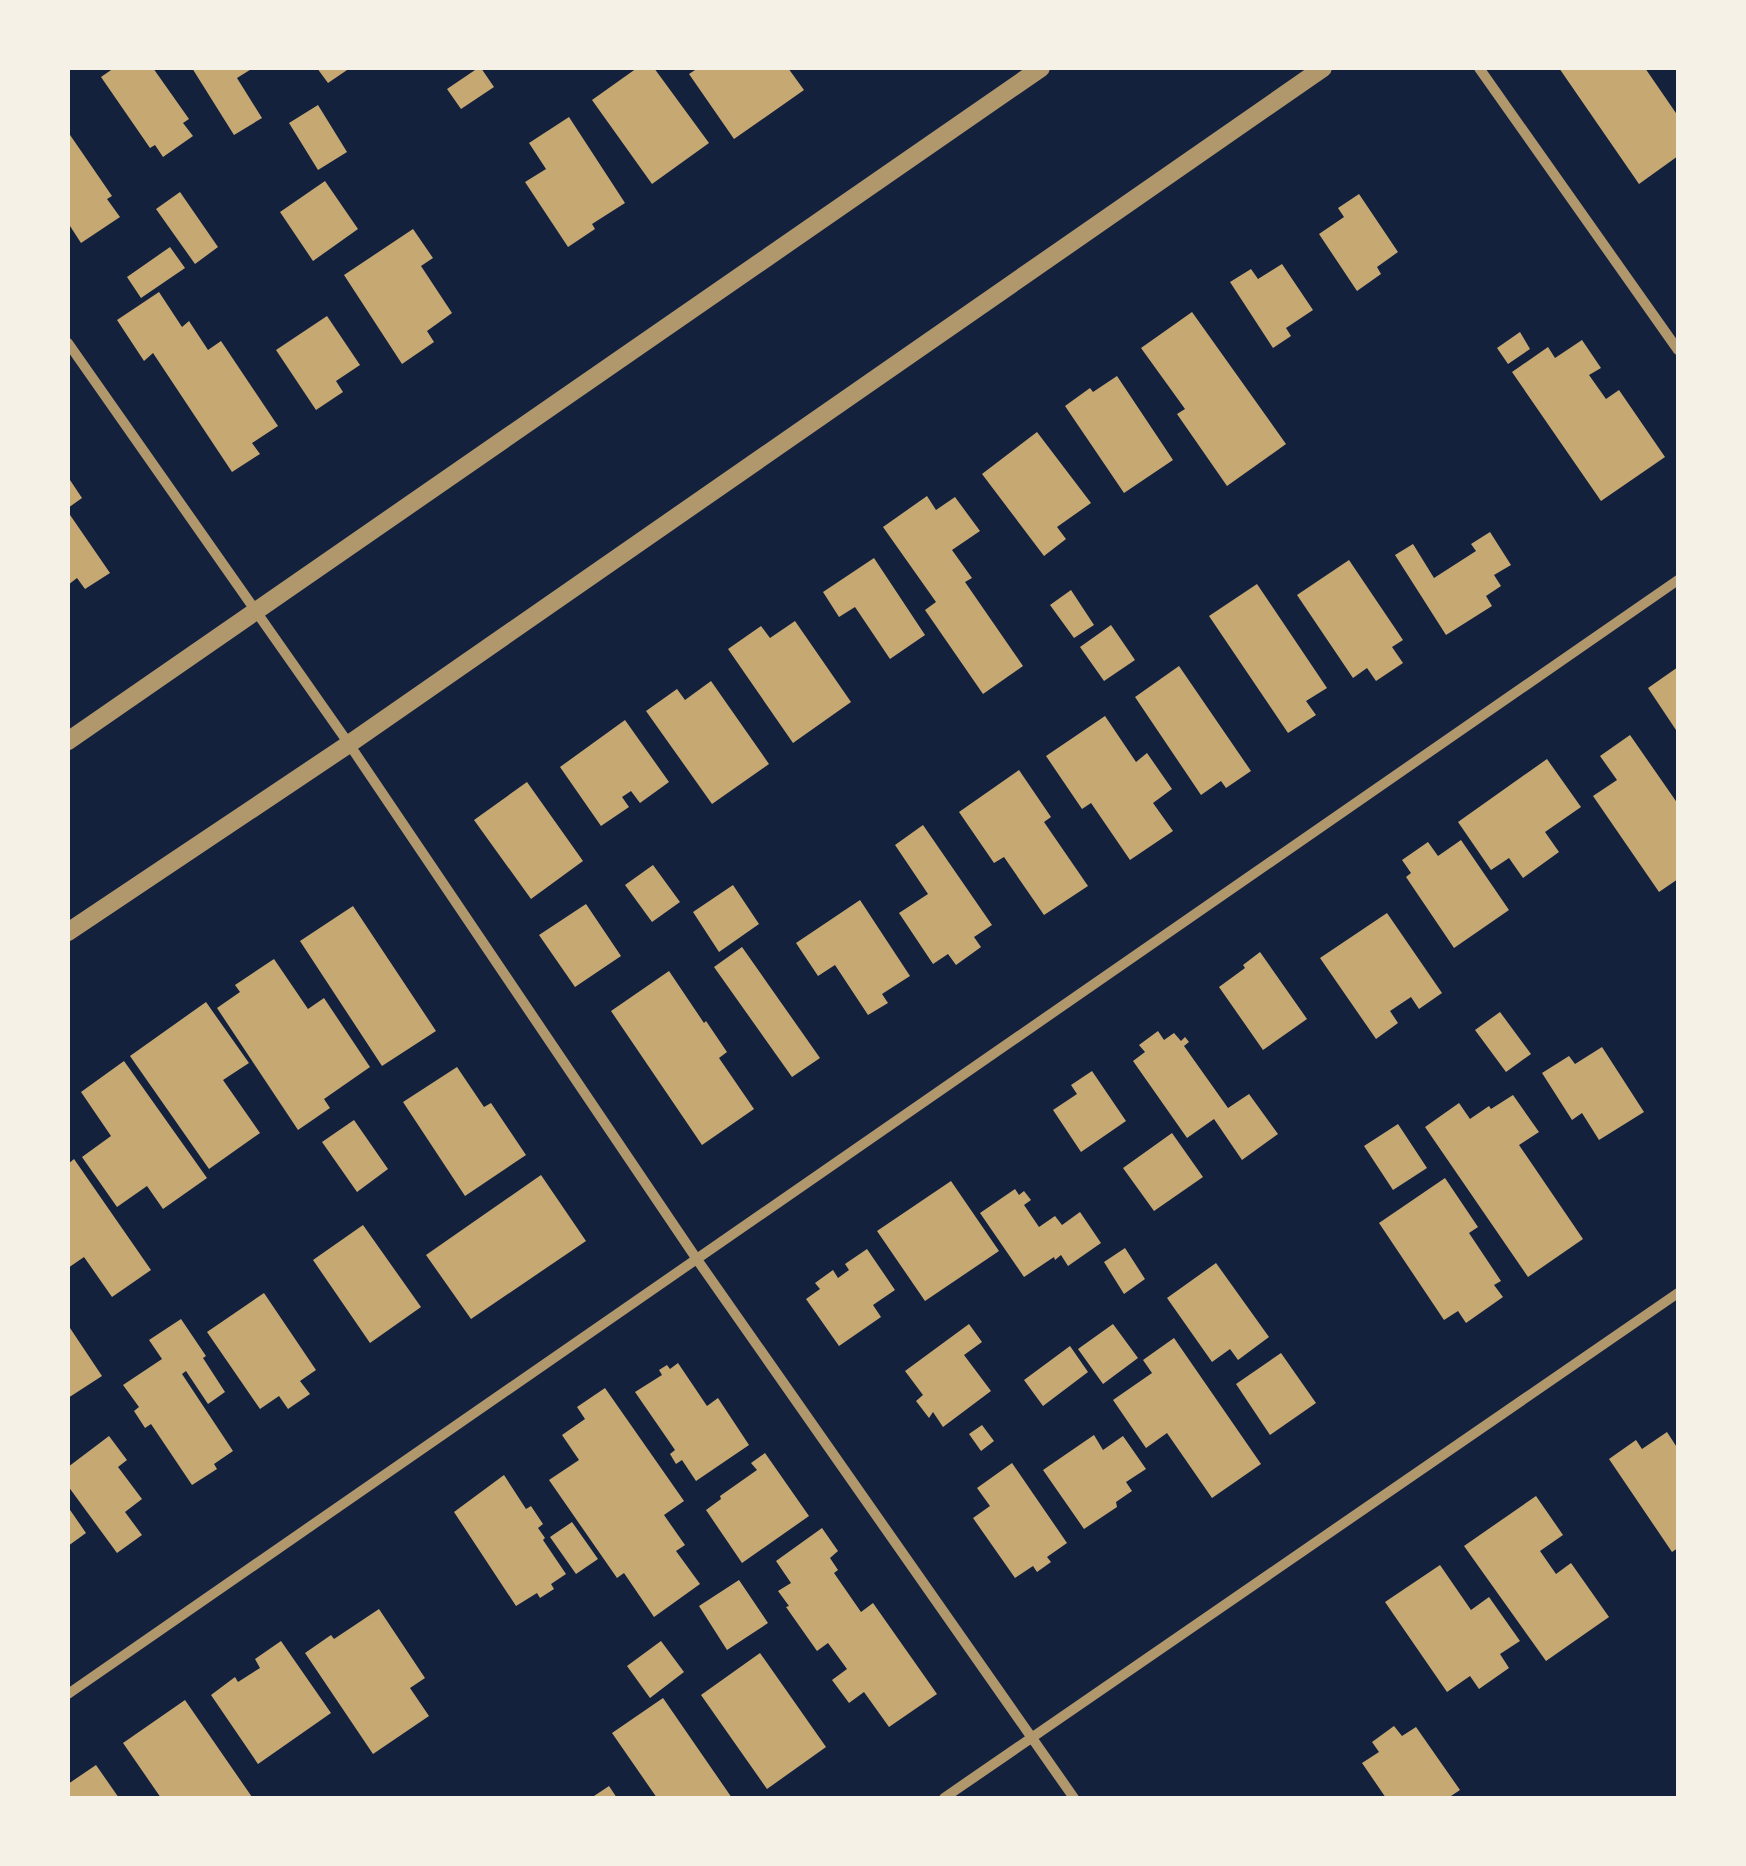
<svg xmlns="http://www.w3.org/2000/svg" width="1746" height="1866" font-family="Overpass,sans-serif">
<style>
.building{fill:#c6a872}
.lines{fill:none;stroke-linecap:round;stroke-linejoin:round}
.minor{stroke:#b1986c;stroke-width:10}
.tertiary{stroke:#b1986c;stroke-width:18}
</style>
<rect width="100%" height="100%" fill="#14213d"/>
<path class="building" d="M114 68H153L189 119 183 123 193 136 163 157 155 145 150 148 101 77Z
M192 68H253L237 78 262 118 234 135Z
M317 68H350L328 83Z
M478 68H481L494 87 461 109 447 89Z
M637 68H654L709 143 652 184 592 100Z
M698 68H788L804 90 734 139 689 74Z
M1559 68H1645L1678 116V156L1639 184Z
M318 105 347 152 318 170 289 123Z
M569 117 625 203 592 224 595 229 568 247 525 182 546 169 529 143Z
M68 132 112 196 107 199 120 217 81 243 70 226 68 229Z
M325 181 358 229 313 261 280 212Z
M180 192 218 247 195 264 156 209Z
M1359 194 1398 252 1377 267 1381 274 1357 291 1319 234 1344 217 1338 208Z
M413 229 433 258 421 266 452 313 427 331 434 342 402 364 344 275Z
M170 247 185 268 141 298 127 277Z
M1282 264 1313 310 1286 328 1291 336 1273 348 1230 282 1251 269 1258 279Z
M159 292 182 327 189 321 208 350 221 341 278 426 252 443 260 454 232 472 153 353 144 361 117 320Z
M1192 312 1286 444 1227 486 1177 414 1185 409 1141 348Z
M327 316 360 365 336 381 343 392 316 410 276 350Z
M1520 332 1530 349 1508 364 1497 348Z
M1582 340 1601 368 1589 375 1606 399 1619 390 1665 457 1601 501 1512 372 1548 347 1555 358Z
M1117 376 1173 460 1124 493 1065 406 1090 388 1093 392Z
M1037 432 1091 503 1057 527 1066 539 1044 556 982 474Z
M68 477 82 498 68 508Z
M927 496 936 510 955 497 980 531 952 550 972 578 965 582 1023 666 983 694 925 610 936 602 883 527Z
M68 512 110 573 85 589 77 578 68 585Z
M1490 532 1511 565 1494 575 1501 586 1486 596 1492 606 1446 635 1395 555 1413 544 1434 578 1476 551 1471 544Z
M874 558 925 635 890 659 855 607 839 617 823 592Z
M1349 560 1403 640 1392 647 1403 663 1376 681 1367 668 1353 678 1297 595Z
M1257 584 1327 688 1306 701 1316 715 1288 733 1209 616Z
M1071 590 1094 625 1074 638 1050 605Z
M795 621 851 702 793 743 728 649 761 626 770 638Z
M1111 625 1135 660 1104 681 1080 647Z
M1179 666 1251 771 1226 788 1221 781 1201 795 1135 697Z
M1678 667V733L1648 688Z
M711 681 769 764 712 804 646 711 677 689 685 700Z
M1105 716 1136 762 1147 753 1172 789 1153 803 1173 831 1130 860 1091 803 1082 809 1046 756Z
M625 720 669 782 640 803 631 791 622 797 629 807 601 826 560 767Z
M1630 735 1678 804V879L1659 892 1593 796 1617 780 1600 756Z
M1547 759 1581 807 1545 832 1559 852 1523 878 1509 858 1491 870 1458 822Z
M1019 770 1051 817 1044 822 1088 886 1044 915 1004 857 994 863 959 812Z
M527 782 583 861 531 899 474 820Z
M923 825 992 925 974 937 981 947 956 965 948 954 933 964 899 913 928 894 895 845Z
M1461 840 1509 910 1454 948 1406 877 1411 873 1402 860 1428 842 1438 856Z
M653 865 680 902 652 922 625 885Z
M733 885 759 924 719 952 693 912Z
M860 900 910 976 882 994 888 1003 868 1015 835 965 818 976 796 943Z
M586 904 621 956 575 987 539 935Z
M353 906 436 1031 382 1066 300 941Z
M1387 913 1442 993 1419 1009 1411 997 1390 1011 1398 1023 1376 1039 1320 958Z
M742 947 820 1058 792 1077 714 967Z
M1260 952 1307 1019 1263 1050 1219 987 1245 968 1243 965Z
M274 959 308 1009 324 998 370 1067 324 1099 330 1108 298 1130 217 1008 240 992 235 985Z
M669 971 704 1023 706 1021 727 1052 719 1058 754 1109 702 1145 611 1011Z
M206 1002 249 1063 223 1080 260 1133 209 1169 130 1056Z
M1500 1012 1531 1054 1506 1072 1475 1030Z
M1158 1031 1164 1040 1174 1033 1181 1041 1185 1037 1189 1042 1184 1046 1228 1108 1249 1094 1278 1134 1242 1160 1214 1119 1187 1138 1133 1061 1145 1052 1139 1045Z
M1602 1047 1644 1112 1599 1140 1582 1113 1572 1120 1542 1073 1569 1056 1575 1064Z
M124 1061 207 1178 163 1209 147 1186 117 1207 82 1157 111 1136 81 1092Z
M457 1067 484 1107 491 1103 526 1155 465 1196 403 1102Z
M1092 1071 1126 1121 1081 1152 1053 1110 1077 1094 1071 1085Z
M1513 1095 1539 1132 1519 1145 1583 1239 1528 1277 1425 1127 1459 1103 1470 1119 1489 1106 1491 1109Z
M354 1120 388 1169 357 1192 322 1142Z
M1398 1124 1427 1168 1393 1190 1364 1146Z
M1172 1133 1203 1177 1154 1211 1123 1168Z
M74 1159 151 1270 112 1297 84 1257 68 1268V1164Z
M541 1175 586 1241 471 1319 426 1255Z
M1445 1178 1478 1227 1469 1233 1501 1281 1494 1285 1503 1297 1466 1323 1458 1311 1444 1320 1379 1223Z
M951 1181 999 1251 925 1301 877 1231Z
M1015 1189 1019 1195 1024 1191 1031 1200 1024 1205 1039 1227 1055 1216 1062 1225 1080 1212 1101 1243 1068 1266 1061 1255 1055 1260 1054 1257 1024 1277 980 1213Z
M363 1225 421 1307 370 1343 313 1260Z
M1125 1248 1145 1279 1124 1294 1104 1262Z
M867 1249 895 1290 873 1305 881 1317 839 1346 806 1299 820 1289 815 1283 833 1270 838 1278 849 1270 845 1264Z
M1216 1263 1269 1337 1238 1360 1230 1349 1212 1362 1167 1298Z
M264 1293 316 1370 300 1381 310 1394 288 1409 279 1396 260 1409 207 1332Z
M181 1319 206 1356 203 1358 225 1392 208 1404 186 1371 182 1374 233 1451 214 1464 217 1469 192 1485 151 1424 145 1428 134 1411 139 1407 123 1385 162 1359 149 1340Z
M969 1324 982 1342 964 1355 991 1391 943 1427 933 1412 929 1418 916 1401 923 1395 905 1371Z
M1113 1324 1138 1358 1103 1384 1078 1349Z
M68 1325 102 1376 68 1398Z
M1174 1338 1261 1464 1212 1498 1167 1433 1146 1448 1113 1400 1152 1373 1143 1360Z
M1070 1346 1088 1372 1043 1406 1024 1380Z
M1281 1353 1316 1403 1270 1435 1236 1384Z
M678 1363 707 1406 718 1398 749 1445 696 1481 682 1460 676 1464 670 1454 675 1450 635 1392 662 1375 659 1370 667 1365 670 1369Z
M605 1388 684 1501 664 1515 685 1545 676 1551 700 1584 654 1617 624 1573 617 1578 549 1480 579 1460 562 1435 585 1419 577 1407Z
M982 1425 994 1441 981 1451 969 1434Z
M1667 1432 1678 1449V1548L1672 1552 1609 1459 1636 1440 1642 1449Z
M1094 1435 1103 1450 1123 1436 1146 1469 1126 1482 1132 1491 1116 1502 1117 1507 1084 1529 1043 1470Z
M109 1436 127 1460 118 1467 142 1499 125 1512 142 1535 117 1553 68 1486V1467Z
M765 1453 809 1516 742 1563 706 1510 721 1499 720 1496 757 1470 751 1463Z
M1012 1463 1067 1543 1047 1557 1051 1562 1037 1572 1033 1566 1015 1578 973 1518 990 1506 977 1488Z
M504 1475 526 1509 531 1506 543 1524 538 1528 545 1538 543 1540 566 1574 551 1584 554 1589 540 1598 537 1593 516 1606 454 1512Z
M1536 1496 1563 1535 1540 1551 1556 1574 1571 1563 1609 1617 1546 1661 1464 1546Z
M68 1507 86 1533 68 1546Z
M572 1522 598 1559 576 1574 550 1537Z
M822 1528 838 1551 830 1558 838 1570 834 1573 861 1612 873 1603 937 1694 889 1727 864 1692 849 1703 832 1680 847 1669 828 1643 817 1651 786 1607 789 1606 778 1591 791 1583 776 1561Z
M1440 1565 1471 1610 1489 1597 1520 1641 1500 1654 1509 1668 1479 1689 1470 1676 1447 1692 1385 1602Z
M739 1580 768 1623 727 1650 699 1606Z
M379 1609 425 1678 410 1688 429 1716 373 1754 305 1653 331 1635 334 1639Z
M281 1641 331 1713 258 1764 211 1695 235 1677 238 1682 260 1668 255 1659Z
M661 1641 684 1672 650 1698 627 1666Z
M760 1653 826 1747 767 1789 701 1695Z
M663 1698 732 1798H657L612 1733Z
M185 1700 252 1797 249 1798H161L123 1743Z
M1394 1726 1402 1736 1416 1727 1460 1790 1448 1798H1386L1362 1763 1379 1752 1372 1742Z
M96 1765 119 1798H68V1784Z
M609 1786 617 1798H591Z"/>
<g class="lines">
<path class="minor" d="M1479 68 1678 350
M68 343 349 744 696 1258 1074 1798
M68 1694 1678 580
M944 1798 1678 1293"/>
<path class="tertiary" d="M68 741 1041 68
M68 932 349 744 1323 68"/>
</g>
<rect width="1746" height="1866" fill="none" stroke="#f6f1e7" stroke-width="140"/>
</svg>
